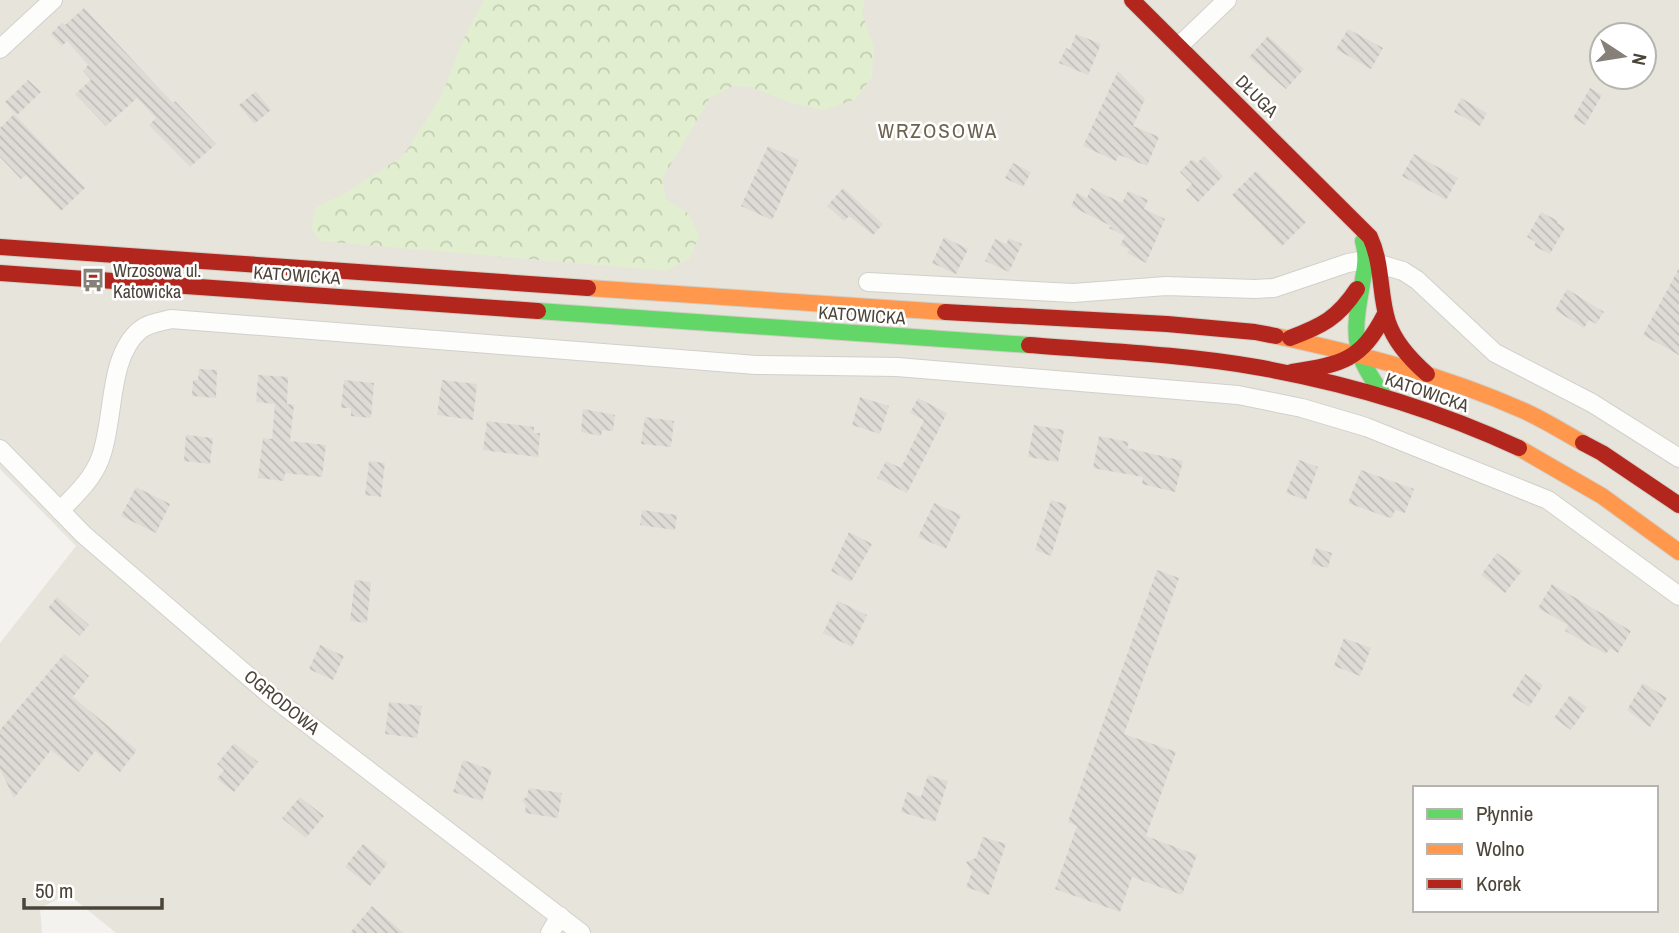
<svg xmlns="http://www.w3.org/2000/svg" width="1679" height="933" font-family="'Archivo Narrow',sans-serif">
<style>
.residential{fill:#e7e4dc;fill-rule:evenodd}
.forest{fill:url(#forest-crowns)}
.building{fill:url(#building-back-hatch)}
.lines{fill:none;stroke-linecap:round;stroke-linejoin:round}
.street-casing{stroke:#d2d0cb;stroke-width:20}
.fast-casing{stroke:#d3cfc5;stroke-width:18}
.slow-casing{stroke:#d3cfc5;stroke-width:18}
.jam-casing{stroke:#d3cfc5;stroke-width:18}
.street{stroke:#fdfdfc;stroke-width:18}
.fast{stroke:#63d668;stroke-width:16}
.slow{stroke:#ff974d;stroke-width:16}
.jam{stroke:#b3261e;stroke-width:16}
.labels{text-anchor:middle;dominant-baseline:central;stroke-width:5;stroke-linejoin:round;paint-order:stroke}
.street-label{font-size:18px;fill:#4b4439;stroke:#fff}
.poi-label{font-size:18px;fill:#4b4439;stroke:#fff;text-anchor:start}
.quarter-label{font-size:21px;letter-spacing:2px;fill:#6e6250;stroke:#fff}
</style>
<defs>
<pattern id="forest-crowns" width="20" height="18" patternUnits="userSpaceOnUse" patternTransform="scale(1.75)"><rect width="20" height="18" fill="#e1eecf"/><path d="M2 6a3 3 0 1 1 6 0M12 15a3 3 0 1 1 6 0" fill="none" stroke="#c3cdb2"/></pattern>
<pattern id="building-back-hatch" width="6" height="6" patternUnits="userSpaceOnUse" patternTransform="scale(1.75)"><rect width="6" height="6" fill="#dedbd6"/><path d="M-1 5l2 2M0 0l6 6M5-1l2 2" fill="none" stroke="#c0bdb8"/></pattern>
</defs>
<rect width="100%" height="100%" fill="#f4f2ee"/>
<path class="residential" d="M0 0H1679V933H116L68 894 40 908 42 933H0V643L76 546 0 469ZM1602 35H1644V77H1602ZM1415 788H1656V910H1415Z"/>
<path class="forest" d="M484 0H865L862 12 874 48 872 77 856 99 824 110 788 102 751 87 733 86 710 98 662 179 666 199 689 214 699 235 690 258 666 271 321 241 311 229 316 207 344 194 403 156 441 97 464 38Z"/>
<path class="building" d="M84 8 173 103 175 101 216 144 190 167 149 125 156 118 137 98 106 126 75 94 91 80 83 71 88 65 67 41 62 46 51 34 62 22 65 25Z
M1348 29 1383 48 1371 69 1336 49Z
M1076 34 1101 44 1088 75 1059 63 1066 48 1070 50Z
M1268 36 1304 69 1286 89 1249 57Z
M1118 71 1145 99 1133 126 1159 137 1147 166 1119 155 1116 161 1083 146Z
M28 80 41 92 17 115 5 102Z
M1590 88 1602 95 1585 125 1573 118Z
M256 91 271 110 254 124 239 105Z
M1461 98 1487 113 1480 126 1454 112Z
M14 114 85 188 61 211 26 175 21 179 0 157V128Z
M768 146 799 160 772 220 741 206Z
M1414 154 1458 178 1446 200 1402 176Z
M1204 156 1223 176 1198 202 1186 190 1192 184 1180 172 1192 159 1197 163Z
M1013 163 1031 172 1023 187 1005 178Z
M1256 171 1306 222 1282 246 1232 195Z
M843 188 883 224 873 235 849 216 844 221 827 206Z
M1091 188 1122 203 1128 191 1148 200 1144 209 1165 219 1146 263 1127 253 1129 249 1120 245 1125 236 1109 228 1111 226 1071 206 1077 193 1087 198Z
M1541 212 1558 221 1557 223 1565 228 1550 254 1534 246 1536 242 1527 237Z
M944 237 968 249 956 274 932 263Z
M1009 238 1022 244 1009 272 985 261 995 239 1006 244Z
M1679 268V355L1643 335Z
M1567 289 1604 312 1596 324 1589 320 1584 328 1555 310Z
M199 369 217 370 216 398 192 396 193 380H198Z
M258 375 288 377 287 404 294 405 290 441 326 445 322 477 285 473 284 481 258 478 263 438 272 439 275 404 256 402Z
M344 380 374 383 371 418 351 416V408H341Z
M442 380 477 384 473 420 437 415Z
M860 397 889 406 880 434 852 425Z
M918 398 947 413 907 493 877 478 886 461 901 468 924 420 910 413Z
M583 409 615 415 613 431 602 430 601 436 581 432Z
M645 417 674 421 671 447 641 444Z
M487 421 534 427V433H540L538 457 483 450Z
M1034 425 1064 430 1058 462 1028 457Z
M186 435 213 438 210 464 184 461Z
M1099 436 1129 442 1127 448 1183 461 1175 492 1142 484 1143 477 1093 468Z
M1299 460 1318 467 1306 500 1286 493Z
M369 461 385 463 381 497 365 495Z
M1361 470 1414 489 1405 513 1395 510 1392 518 1384 516 1348 503Z
M136 487 170 504 156 533 121 516Z
M1051 500 1067 505 1051 556 1035 550Z
M934 503 961 515 946 549 918 537Z
M642 510 677 515 675 530 640 525Z
M849 532 872 544 851 582 831 571Z
M1316 548 1332 553 1328 568 1311 564Z
M1497 553 1522 571 1505 593 1481 575Z
M1157 570 1179 578 1124 734 1176 752 1146 836 1197 855 1182 895 1132 877 1120 912 1055 889 1077 826 1068 822Z
M355 580 371 582 367 623 350 621Z
M1552 584 1631 631 1618 653 1610 648 1606 654 1565 631 1568 625 1538 608Z
M57 597 89 625 80 636 48 608Z
M838 601 867 615 852 647 823 633Z
M1344 638 1371 648 1360 676 1334 666Z
M320 645 344 656 333 680 309 669Z
M64 654 89 676 73 697 137 750 120 772 95 751 79 772 51 750 14 798 0 769V730Z
M1525 674 1543 685 1529 707 1512 696Z
M1643 683 1667 698 1650 727 1627 710Z
M1570 695 1587 707 1571 730 1554 718Z
M389 702 422 706 417 738 385 734Z
M234 743 258 762 234 792 217 779 224 770 217 764Z
M463 760 492 770 482 801 453 792Z
M928 775 948 781 935 822 901 812 907 792 921 797Z
M529 788 562 793 558 818 525 813 526 805 522 800 527 797Z
M300 797 324 816 306 838 282 818Z
M983 837 1006 844 989 895 966 887 972 872 966 862 976 858Z
M363 844 388 863 370 886 345 867Z
M372 906 404 933H350Z"/>
<g class="lines">
<g class="street-casing">
<path id="street" d="M1179 46 1227 0
M0 49 53 0
M868 282 1073 293 1166 286 1255 289 1274 288 1348 263 1366 260 1403 271 1417 280 1495 353 1592 403 1679 458
M0 449 84 535 270 695 581 933
M60 511C75 495 92 480 100 459 115 422 107 357 140 330 148 323 160 322 171 319L756 365 897 367 1238 395 1302 408 1366 427 1548 500 1679 596
M550 933 560 916"/>
</g>
<g class="fast-casing">
<path id="fast" d="M1363 241C1368 258 1364 273 1361 290 1352 340 1354 356 1385 397
M538 311 1029 345"/>
</g>
<g class="slow-casing">
<path id="slow" d="M588 288 945 312
M1276 336C1360 354 1443 375 1522 410 1543 419 1563 432 1583 443
M1519 448 1602 496 1679 552"/>
</g>
<g class="jam-casing">
<path id="jam" d="M1132 0 1370 237C1383 265 1379 294 1388 322 1395 343 1411 360 1427 374
M0 247 588 288
M0 273 538 311
M945 312 1167 324 1255 332 1276 336
M1290 338C1322 326 1338 318 1357 289
M1029 345C1104 351 1181 354 1256 367 1347 383 1435 409 1519 448
M1292 372C1342 364 1361 361 1385 314
M1583 443 1602 453 1679 505"/>
</g>
<use href="#street" class="street"/>
<use href="#fast" class="fast"/>
<use href="#slow" class="slow"/>
<use href="#jam" class="jam"/>
</g>
<defs>
<g id="bus-bare" transform="scale(1.89)"><path d="M-5-6H5V4H4V6H2V4H-2V6H-4V4H-5ZM-3.5-4V0h7V-4ZM-3.5 1.2v1.5H-2V1.2ZM2 1.2v1.5H3.5V1.2Z" fill="#868178" stroke="#fff" stroke-width="2.5" paint-order="stroke"/></g>
</defs>
<g fill-rule="evenodd">
<use href="#bus-bare" x="93" y="280"/>
</g>
<g class="labels">
<g class="street-label">
<text transform="translate(1257 96) rotate(45)">DŁUGA</text>
<text transform="translate(297 275) rotate(4)">KATOWICKA</text>
<text transform="translate(862 315) rotate(4)">KATOWICKA</text>
<text transform="translate(1427 392) rotate(19)">KATOWICKA</text>
<text transform="translate(282 702) rotate(39)">OGRODOWA</text>
</g>
<g class="poi-label">
<text x="113" y="270">Wrzosowa ul.<tspan x="113" dy="21">Katowicka</tspan></text>
</g>
<g class="quarter-label">
<text x="938" y="130">WRZOSOWA</text>
</g>
</g>
<rect x="1413" y="786" width="245" height="126" fill="#ffffff" stroke="#b7b4b0" stroke-width="2"/>
<rect x="1427" y="809" width="35" height="10" fill="#63d668" stroke="#b7b4b0" stroke-width="2"/>
<text x="1476" y="821" font-size="21" fill="#4b4439">Płynnie</text>
<rect x="1427" y="844" width="35" height="10" fill="#ff974d" stroke="#b7b4b0" stroke-width="2"/>
<text x="1476" y="856" font-size="21" fill="#4b4439">Wolno</text>
<rect x="1427" y="879" width="35" height="10" fill="#b3261e" stroke="#b7b4b0" stroke-width="2"/>
<text x="1476" y="891" font-size="21" fill="#4b4439">Korek</text>
<g transform="translate(1623 56) rotate(102)"><circle r="33" fill="#ffffff" stroke="#b7b4b0" stroke-width="2"/>
<path d="M0-5L12 26L0 18L-12 26Z" fill="#868178"/>
<text y="-10" font-size="19" font-weight="bold" text-anchor="middle" fill="#4b4439">N</text>
</g>
<path d="M24 898v10h138v-10" fill="none" stroke="#4b4439" stroke-width="3.5"/>
<text x="35" y="898" font-size="21" fill="#4b4439" stroke="#ffffff" stroke-width="5" paint-order="stroke">50 m</text>
</svg>
